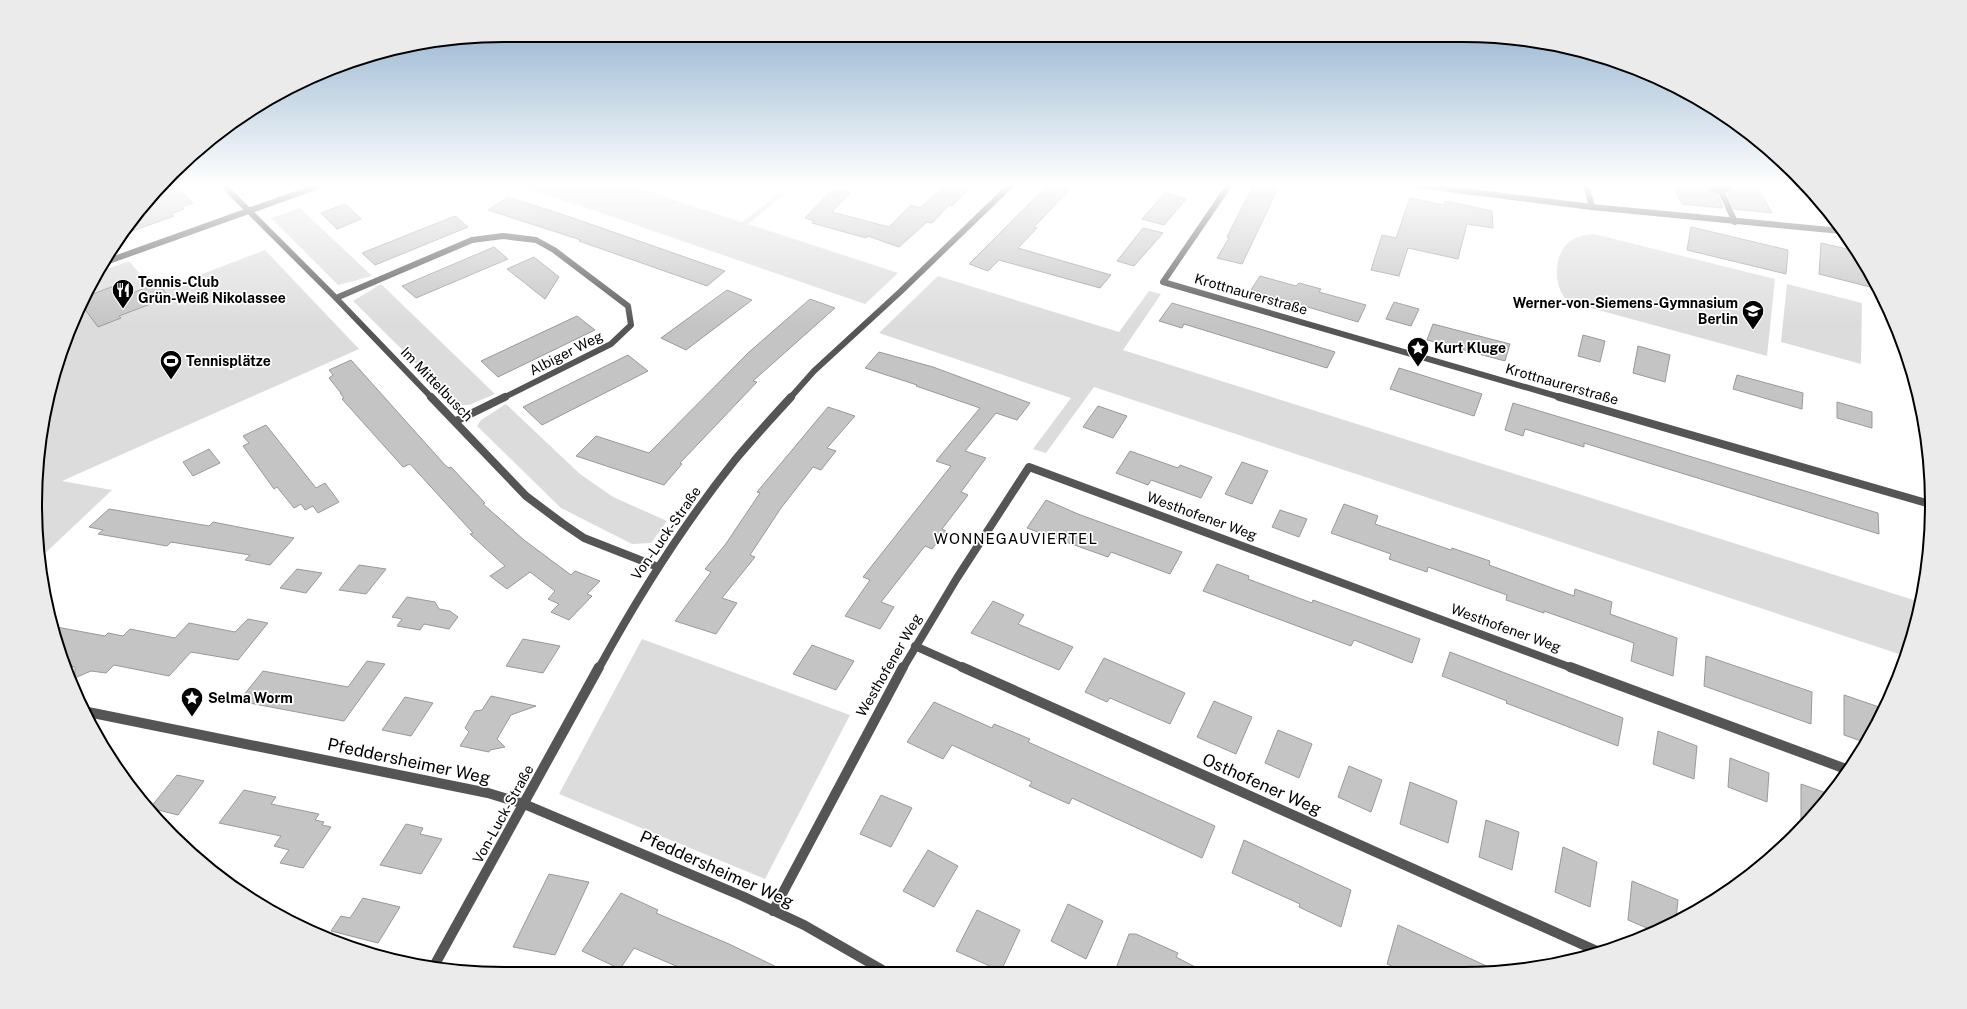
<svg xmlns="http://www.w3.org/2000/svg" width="1967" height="1009" font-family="'Public Sans',sans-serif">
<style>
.green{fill:#dcdcdc}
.building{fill:#c4c4c4;stroke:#999}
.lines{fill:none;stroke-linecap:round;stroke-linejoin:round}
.lane{stroke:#555;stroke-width:6}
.street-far2{stroke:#555;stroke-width:6}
.street-far1{stroke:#555;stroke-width:8}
.street{stroke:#555;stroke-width:10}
.labels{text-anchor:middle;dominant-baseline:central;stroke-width:3.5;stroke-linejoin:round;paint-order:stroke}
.poi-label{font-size:14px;font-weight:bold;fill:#000;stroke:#fff;text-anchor:start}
.street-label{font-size:14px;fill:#000;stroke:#fff}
.neighbourhood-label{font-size:15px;letter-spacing:1px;fill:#000;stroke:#fff}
.near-street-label{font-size:17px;fill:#000;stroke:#fff}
.rim{fill:none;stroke:#000;stroke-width:2}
</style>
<rect width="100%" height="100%" fill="#fff"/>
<path class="green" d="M510 184H625L742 222 784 190 789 191 748 224 898 273 865 304 584 207Z
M300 208 372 276 338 285 271 218Z
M1594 234 1775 279 1767 356 1569 302C1553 290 1553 256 1568 243 1575 236 1585 235 1594 234Z
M265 250 359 349 62 481 112 490 39 559 36 474 44 413 71 325 96 273 129 261 155 292Z
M938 276 1119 332 1149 291 1161 294 1123 350 1920 602 1916 626 1905 656 1094 387 1046 453 1033 449 1071 398 879 333Z
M381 284 495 394 469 405H458L353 301Z
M1787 284 1862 303 1861 364 1781 342Z
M506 404 580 474 613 497 667 521 651 543 632 544 561 508 477 426 481 420Z
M642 639 850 715 765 879 559 794Z"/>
<path class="building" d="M164 184H174L193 203 182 207 184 209 171 214 174 216 124 234 152 195Z
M947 184H974L952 206 949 205 932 223 927 222 899 247 868 236 866 238 812 223 814 221 805 218 833 189 850 193 832 212 889 227 911 205 920 208Z
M1049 184 1071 188 1034 227 1037 228 1018 248 1111 275 1100 288 999 260 988 271 969 264Z
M1254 184H1280L1242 264 1217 258 1229 238 1227 237Z
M1693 184H1700L1705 190 1718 195 1723 208 1682 204 1674 186 1692 188Z
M1732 184H1756L1772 213 1734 209 1728 194 1733 190Z
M1165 193 1186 199 1164 225 1142 219Z
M508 197 573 218 725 271 707 286 579 241 581 240 488 210Z
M1410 198 1444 205 1445 202H1450L1492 211 1493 228 1467 224 1458 259 1408 248 1399 276 1371 270 1382 235 1396 238Z
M345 204 361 219 337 229 321 213Z
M455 216 468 227 375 265 362 253Z
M1691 227 1788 250 1786 274 1687 250Z
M1143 228 1163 233 1134 266 1117 261Z
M1821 243 1856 251 1869 270 1878 289 1819 274Z
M494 247 508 259 416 298 402 286Z
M534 257 559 277 545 299 507 269Z
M1260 276 1296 286 1299 283 1321 289 1319 292 1366 305 1358 322 1251 290Z
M158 283 169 297 119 316 121 318 98 327 81 304 85 297 114 286 122 297Z
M727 290 752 300 686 350 661 338Z
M810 299 835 308 753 381 757 382 680 463 682 464 664 485 576 456 596 436 649 453 749 352Z
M1394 302 1419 309 1411 326 1386 319Z
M1172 303 1260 329 1335 352 1327 368 1184 324 1182 328 1159 321Z
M577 316 595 330 498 377 481 361Z
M1433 324 1510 344 1505 361 1427 340Z
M1583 335 1605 341 1600 362 1578 356Z
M1638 346 1670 355 1665 382 1633 373Z
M879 352 933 367 1030 403 1017 420 996 413 965 451 986 458 961 492 968 495 942 529 946 531 932 549 925 546 881 602 894 607 880 629 845 616 870 580 863 577 951 466 936 461 980 408 916 386 917 385 865 368Z
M628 355 648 371 542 425 523 407Z
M351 360 445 465 449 468 451 467 485 503 483 504 524 540 571 575 575 571 600 581 587 594 592 596 569 620 551 612 559 604 548 599 555 591 530 572 507 589 490 576 505 566 470 534 473 533 410 464 403 467 342 399 344 398 340 393H341L329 378 333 375 329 370Z
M1399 368 1482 394 1474 416 1390 389Z
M1737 375 1803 393 1802 409 1733 389Z
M1837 402 1872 412V428L1837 418Z
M1513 403 1878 513 1879 534 1584 443V447L1525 429 1523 436 1505 430Z
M1098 406 1127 416 1113 438 1083 427Z
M828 407 855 416 827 448 836 451 821 470 813 467 781 508 750 555 755 557 722 598 737 603 716 634 675 621 711 572 705 569 725 545 760 493 757 492Z
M266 425 316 488 325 483 339 502 318 513 313 506 305 510 301 504 294 508 277 487 274 489 243 446 249 443 243 436Z
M209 449 220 463 193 476 183 462Z
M1130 451 1178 468 1180 465 1212 477 1201 498 1151 480 1148 485 1116 473Z
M1242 462 1268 471 1252 504 1225 494Z
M1046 500 1078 514 1182 552 1170 574 1111 552 1108 557 1027 528Z
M1344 504 1378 516 1375 524 1451 550 1452 548 1490 561 1489 565 1574 596 1575 589 1612 602 1610 614 1677 638 1673 676 1631 661 1634 643 1544 611V613L1506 600 1507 595 1428 567 1427 572 1389 559 1391 554 1331 533Z
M109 509 209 526 213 522 294 538 270 565 245 560 250 555 171 542 167 546 98 534 103 530 89 527Z
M1280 510 1307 519 1299 537 1272 527Z
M1217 564 1249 576 1248 579 1312 603 1313 600 1420 639 1412 663 1354 640 1351 646 1203 591Z
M359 565 386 569 366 594 339 590Z
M297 569 322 573 306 593 280 588Z
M407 597 435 602 439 609 450 611 458 617 449 629 424 624 420 630 397 626 402 619 392 617Z
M993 601 1024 615 1018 624 1073 647 1059 670 971 633Z
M248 619 268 623 238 660 191 652 169 676 114 665 106 673 91 671 75 678V667L66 665 51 626 105 636 108 633 123 636 130 629 175 638 189 623 235 632Z
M523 639 560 646 543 673 506 666Z
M812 645 854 661 836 690 793 674Z
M1450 652 1623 718 1618 746 1506 703 1507 701 1442 676Z
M1706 656 1812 692 1811 724 1704 686Z
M1104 658 1185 693 1170 724 1110 698 1107 702 1085 692Z
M367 661 385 664 344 721 239 701 263 671 348 687Z
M1844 695 1885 709 1864 742 1844 735Z
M491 696 536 706 511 715 497 739 505 747 490 750 489 752 460 746 469 732 465 728 470 719 475 711 482 710Z
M405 697 433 703 411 736 382 730Z
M1214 701 1252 717 1236 754 1197 737Z
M934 702 992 728 994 724 1030 739 1028 742 1215 826 1202 858 1072 798 1069 804 1029 786 1032 782 952 745 943 759 907 742Z
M1278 730 1312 744 1299 778 1265 763Z
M1658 731 1697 746 1694 779 1653 764Z
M1730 758 1769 773 1767 802 1728 787Z
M1349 766 1382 780 1371 812 1338 797Z
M177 775 204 781 178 815 150 808Z
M1410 782 1457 801 1448 843 1400 824Z
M1801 784 1829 794 1816 814 1801 828Z
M244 790 276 797 271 804 319 814 315 820 324 822 322 825 331 827 303 868 280 863 289 850 274 846 281 836 219 823Z
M881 795 912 808 891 847 860 834Z
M1486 820 1519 832 1512 870 1479 857Z
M406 824 423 828 420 834 442 839 421 874 380 865Z
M1244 840 1351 890 1341 927 1299 907 1300 904 1232 873Z
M1563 847 1597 862 1590 907 1555 892Z
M928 850 958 866 934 907 903 891Z
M549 874 589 882 555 955 513 947Z
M1632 881 1678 900 1676 919 1654 931 1628 920Z
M621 893 658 910 656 913 729 944 787 972H690L634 948 620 969 582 951Z
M363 898 400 907 378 943 331 931 341 916 350 918Z
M1068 904 1103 921 1086 959 1051 941Z
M977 910 1020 930 1001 971 956 951Z
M1398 925 1437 943 1495 970H1400L1387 964Z
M1129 934H1136L1178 953 1176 957 1203 971H1115Z"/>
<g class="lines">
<path class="lane" d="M1586 184 1592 207
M1705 184C1712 190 1721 193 1729 188L1726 184
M1721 191 1735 222"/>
<path class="street-far2" d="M222 184 336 298 432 398
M1230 184 1163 282 1563 398
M1409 184 1592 207 1841 231
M103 263 324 184
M336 298 472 240 503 236 536 240 554 250 628 306 631 325 611 344 503 398
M790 398 814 371 900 292 1012 184"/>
<path class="street-far1" d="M431 397 526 496 562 523 584 538 658 567
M1559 397 1930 504
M456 421 505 397
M915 646 964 668
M599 668C639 595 683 525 735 460 753 438 772 418 791 397
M903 668 957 578 1029 467 1572 668"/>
<path class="street" d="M962 667 1597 951
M1570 667 1846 769
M83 711 488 793 524 804 742 896 804 925 886 972
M773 911 903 667
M434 966 599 667"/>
</g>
<linearGradient id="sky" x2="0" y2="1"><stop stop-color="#8cadcc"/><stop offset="0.57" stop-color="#fff"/><stop offset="1" stop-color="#fff" stop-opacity="0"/></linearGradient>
<rect width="1967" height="325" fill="url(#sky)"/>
<defs>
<g id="restaurant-pin" transform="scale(1.15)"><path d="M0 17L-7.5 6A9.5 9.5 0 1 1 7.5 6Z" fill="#000" stroke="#fff"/><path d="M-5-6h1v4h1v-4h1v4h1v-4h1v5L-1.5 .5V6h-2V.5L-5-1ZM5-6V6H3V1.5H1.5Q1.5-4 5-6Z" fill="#fff"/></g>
<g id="school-pin" transform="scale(1.15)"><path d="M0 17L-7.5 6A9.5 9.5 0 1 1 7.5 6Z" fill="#000" stroke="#fff"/><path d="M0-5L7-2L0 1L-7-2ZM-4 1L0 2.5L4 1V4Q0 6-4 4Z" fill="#fff"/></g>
<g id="sight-pin" transform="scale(1.15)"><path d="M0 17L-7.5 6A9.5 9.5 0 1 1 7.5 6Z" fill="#000" stroke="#fff"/><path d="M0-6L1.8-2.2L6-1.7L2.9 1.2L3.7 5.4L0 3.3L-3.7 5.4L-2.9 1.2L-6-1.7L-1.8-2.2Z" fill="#fff"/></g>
<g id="stadium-pin" transform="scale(1.15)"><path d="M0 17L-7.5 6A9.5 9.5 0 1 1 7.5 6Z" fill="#000" stroke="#fff"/><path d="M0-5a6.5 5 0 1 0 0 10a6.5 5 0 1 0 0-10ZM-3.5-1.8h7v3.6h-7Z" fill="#fff"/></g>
</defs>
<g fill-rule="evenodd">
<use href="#restaurant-pin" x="123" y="290"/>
<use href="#school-pin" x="1753" y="311"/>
<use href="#sight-pin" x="1418" y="348"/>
<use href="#stadium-pin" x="171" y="361"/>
<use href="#sight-pin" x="192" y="698"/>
</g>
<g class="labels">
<g class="poi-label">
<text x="138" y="282">Tennis-Club<tspan x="138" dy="16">Grün-Weiß Nikolassee</tspan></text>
<text x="1738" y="303" text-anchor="end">Werner-von-Siemens-Gymnasium<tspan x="1738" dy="16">Berlin</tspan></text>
<text x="1434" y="348">Kurt Kluge</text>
<text x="186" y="361">Tennisplätze</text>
<text x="208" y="698">Selma Worm</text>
</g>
<g class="street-label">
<text transform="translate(1251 294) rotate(16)">Krottnaurerstraße</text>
<text transform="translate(566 353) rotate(-27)">Albiger Weg</text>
<text transform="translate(437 384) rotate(46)">Im Mittelbusch</text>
<text transform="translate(1562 384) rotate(16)">Krottnaurerstraße</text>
<text transform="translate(1202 516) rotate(20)">Westhofener Weg</text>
<text transform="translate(666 533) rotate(-55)">Von-Luck-Straße</text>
<text transform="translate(1506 628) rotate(20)">Westhofener Weg</text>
<text transform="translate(889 665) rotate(-60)">Westhofener Weg</text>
<text transform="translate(503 814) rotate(-61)">Von-Luck-Straße</text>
</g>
<g class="neighbourhood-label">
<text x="1016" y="538">WONNEGAUVIERTEL</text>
</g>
<g class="near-street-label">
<text transform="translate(409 761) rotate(12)">Pfeddersheimer Weg</text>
<text transform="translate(1262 784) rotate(24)">Osthofener Weg</text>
<text transform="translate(717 869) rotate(24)">Pfeddersheimer Weg</text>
</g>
</g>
<path d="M0 0H1967V1009H0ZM504 42H1463A462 462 0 0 1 1925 504V505A462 462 0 0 1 1463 967H504A462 462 0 0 1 42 505V504A462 462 0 0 1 504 42Z" fill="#ebebeb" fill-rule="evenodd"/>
<path class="rim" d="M504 42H1463A462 462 0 0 1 1925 504V505A462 462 0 0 1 1463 967H504A462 462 0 0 1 42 505V504A462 462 0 0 1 504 42Z"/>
</svg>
